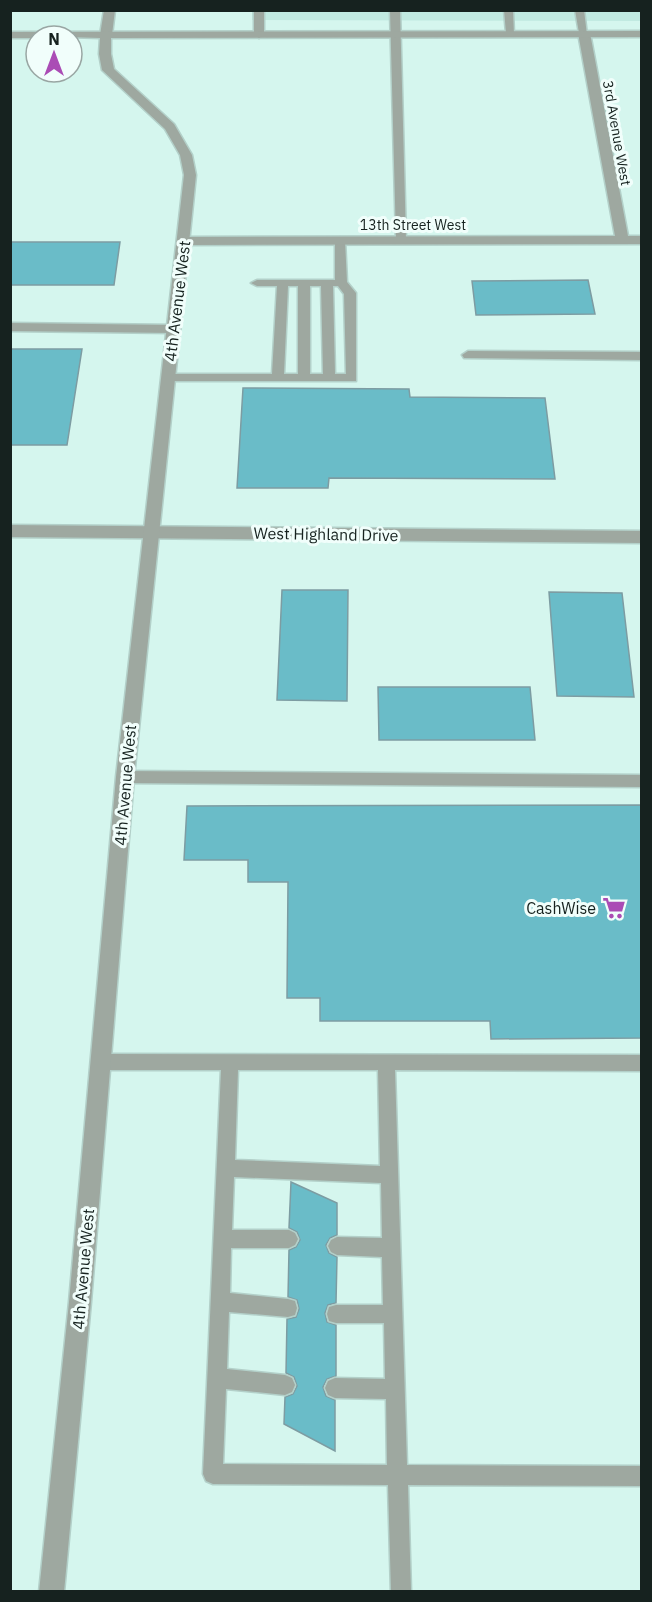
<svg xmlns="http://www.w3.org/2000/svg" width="652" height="1602" font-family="'IBM Plex Sans',sans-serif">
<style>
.built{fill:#c1eae1}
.building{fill:#6abcc8;stroke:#7d9ca2;stroke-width:1.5}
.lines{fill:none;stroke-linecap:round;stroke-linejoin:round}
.service-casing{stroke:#b3d0c9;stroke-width:3}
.minor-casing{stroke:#b3d0c9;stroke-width:3}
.tertiary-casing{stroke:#b3d0c9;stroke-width:3}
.service{fill:#9ea8a0;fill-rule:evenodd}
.minor{fill:#9ea8a0;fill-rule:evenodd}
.tertiary{fill:#9ea8a0;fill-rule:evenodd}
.labels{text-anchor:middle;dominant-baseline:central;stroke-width:6;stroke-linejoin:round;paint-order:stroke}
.far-street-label{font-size:14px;fill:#16221f;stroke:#f1fefb}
.street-label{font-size:16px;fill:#16221f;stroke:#f1fefb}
.poi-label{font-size:16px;fill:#16221f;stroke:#f1fefb;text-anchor:end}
</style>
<rect width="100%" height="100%" fill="#d5f6ee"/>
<path class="built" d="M252 10 642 11 641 21 252 20Z"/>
<path class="building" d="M10 242H120L114 285H10Z
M588 280 595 314 476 315 472 281Z
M10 349H82L67 445H10Z
M243 388 409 389 410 397 545 398 555 479 329 478 328 488H237Z
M282 590H348L347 701 277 700Z
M549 592 622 593 634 697 557 696Z
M378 687H530L535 740H379Z
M642 805V1038L491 1039 490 1021H320V998H287L288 882H248V860H184L187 806Z
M291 1182 337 1203V1235L330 1238 326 1245 329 1253 337 1257 336 1303 328 1305 325 1313 327 1322 336 1325V1376L327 1379 323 1387 326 1396 335 1400V1451L284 1424 285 1397 293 1394 297 1386 294 1377 286 1373 287 1319 296 1317 299 1309 297 1300 288 1297 289 1250 296 1247 300 1240 297 1232 289 1228Z"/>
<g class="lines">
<g class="service-casing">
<path id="service" d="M254 10H264V35L259 38 254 35Z
M390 10H400L406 240 401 243 396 240Z
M504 10H513L514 35 506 33Z
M575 10H584L587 35 579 33Z
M340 237 345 240 347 282 356 293V381H164V375L168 374H272L277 286H257L251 283 257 280H335V240ZM288 286H298V374H284ZM310 286H321L323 374H310ZM333 286H338L344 294 346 374H335Z
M10 323 174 325 180 329 174 333 10 331Z
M468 351 642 352V360L464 358 462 355Z
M125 771 642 775V787L125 783 120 781 118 777 120 773Z
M101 1054 642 1055V1071L395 1070 407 1465 642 1466V1486L408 1485 411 1592H391L388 1485 213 1484 206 1481 203 1474 221 1070H101L95 1068 93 1062 95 1056ZM238 1070H378L380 1166 235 1160ZM234 1177 381 1183 382 1238 337 1237 331 1240 328 1246 331 1252 337 1255 382 1257 383 1305H336L329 1307 327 1314 329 1321 336 1323H384L385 1379 335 1378 328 1381 325 1388 328 1395 335 1398 386 1399 387 1465 223 1464 226 1389 285 1395 292 1392 295 1385 292 1378 285 1375 227 1369 229 1312 288 1317 295 1315 297 1308 295 1301 288 1299 230 1293 231 1248H289L295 1245 298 1239 295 1233 289 1230H232Z"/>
</g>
<g class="minor-casing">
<path id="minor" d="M104 10H115L112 35 106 38 100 35Z
M584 30 590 33 628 236H642V244L184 245 178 241 184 237 615 236 578 33Z
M10 525 642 531V543L10 537Z"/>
</g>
<g class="tertiary-casing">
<path id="tertiary" d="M642 31V37L111 38V54L114 69 174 124 192 155 196 175 134 777 91 1302 64 1592H39L69 1302 116 777 184 175 180 155 165 129 102 70 99 54 100 38 36 36V38H10V32Z"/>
</g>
<use href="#service" class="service"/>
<use href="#minor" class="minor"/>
<use href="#tertiary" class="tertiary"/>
</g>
<defs>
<g id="supermarket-bare" transform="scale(1.8)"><path d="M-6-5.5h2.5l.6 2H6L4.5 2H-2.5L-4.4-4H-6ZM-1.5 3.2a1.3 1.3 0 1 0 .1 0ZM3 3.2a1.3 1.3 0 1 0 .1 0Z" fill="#aa4cb5" stroke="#f1fefb" stroke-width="2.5" paint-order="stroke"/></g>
</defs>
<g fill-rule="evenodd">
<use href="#supermarket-bare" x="614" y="908"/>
</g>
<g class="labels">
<g class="far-street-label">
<text transform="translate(617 133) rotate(80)">3rd Avenue West</text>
<text x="413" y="225">13th Street West</text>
</g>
<g class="street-label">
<text transform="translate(177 301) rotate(-83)">4th Avenue West</text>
<text transform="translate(326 534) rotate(1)">West Highland Drive</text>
<text transform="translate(125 785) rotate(-85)">4th Avenue West</text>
<text transform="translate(83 1269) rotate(-85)">4th Avenue West</text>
</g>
<g class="poi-label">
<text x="596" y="908">CashWise</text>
</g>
</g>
<rect width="652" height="1602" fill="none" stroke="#16221f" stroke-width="24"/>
<g transform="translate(54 54)"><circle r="28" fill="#f1fefb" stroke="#99a6a3" stroke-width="1.5"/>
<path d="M0-4.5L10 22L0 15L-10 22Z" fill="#aa4cb5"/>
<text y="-9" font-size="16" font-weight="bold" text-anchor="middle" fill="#16221f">N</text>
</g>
</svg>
